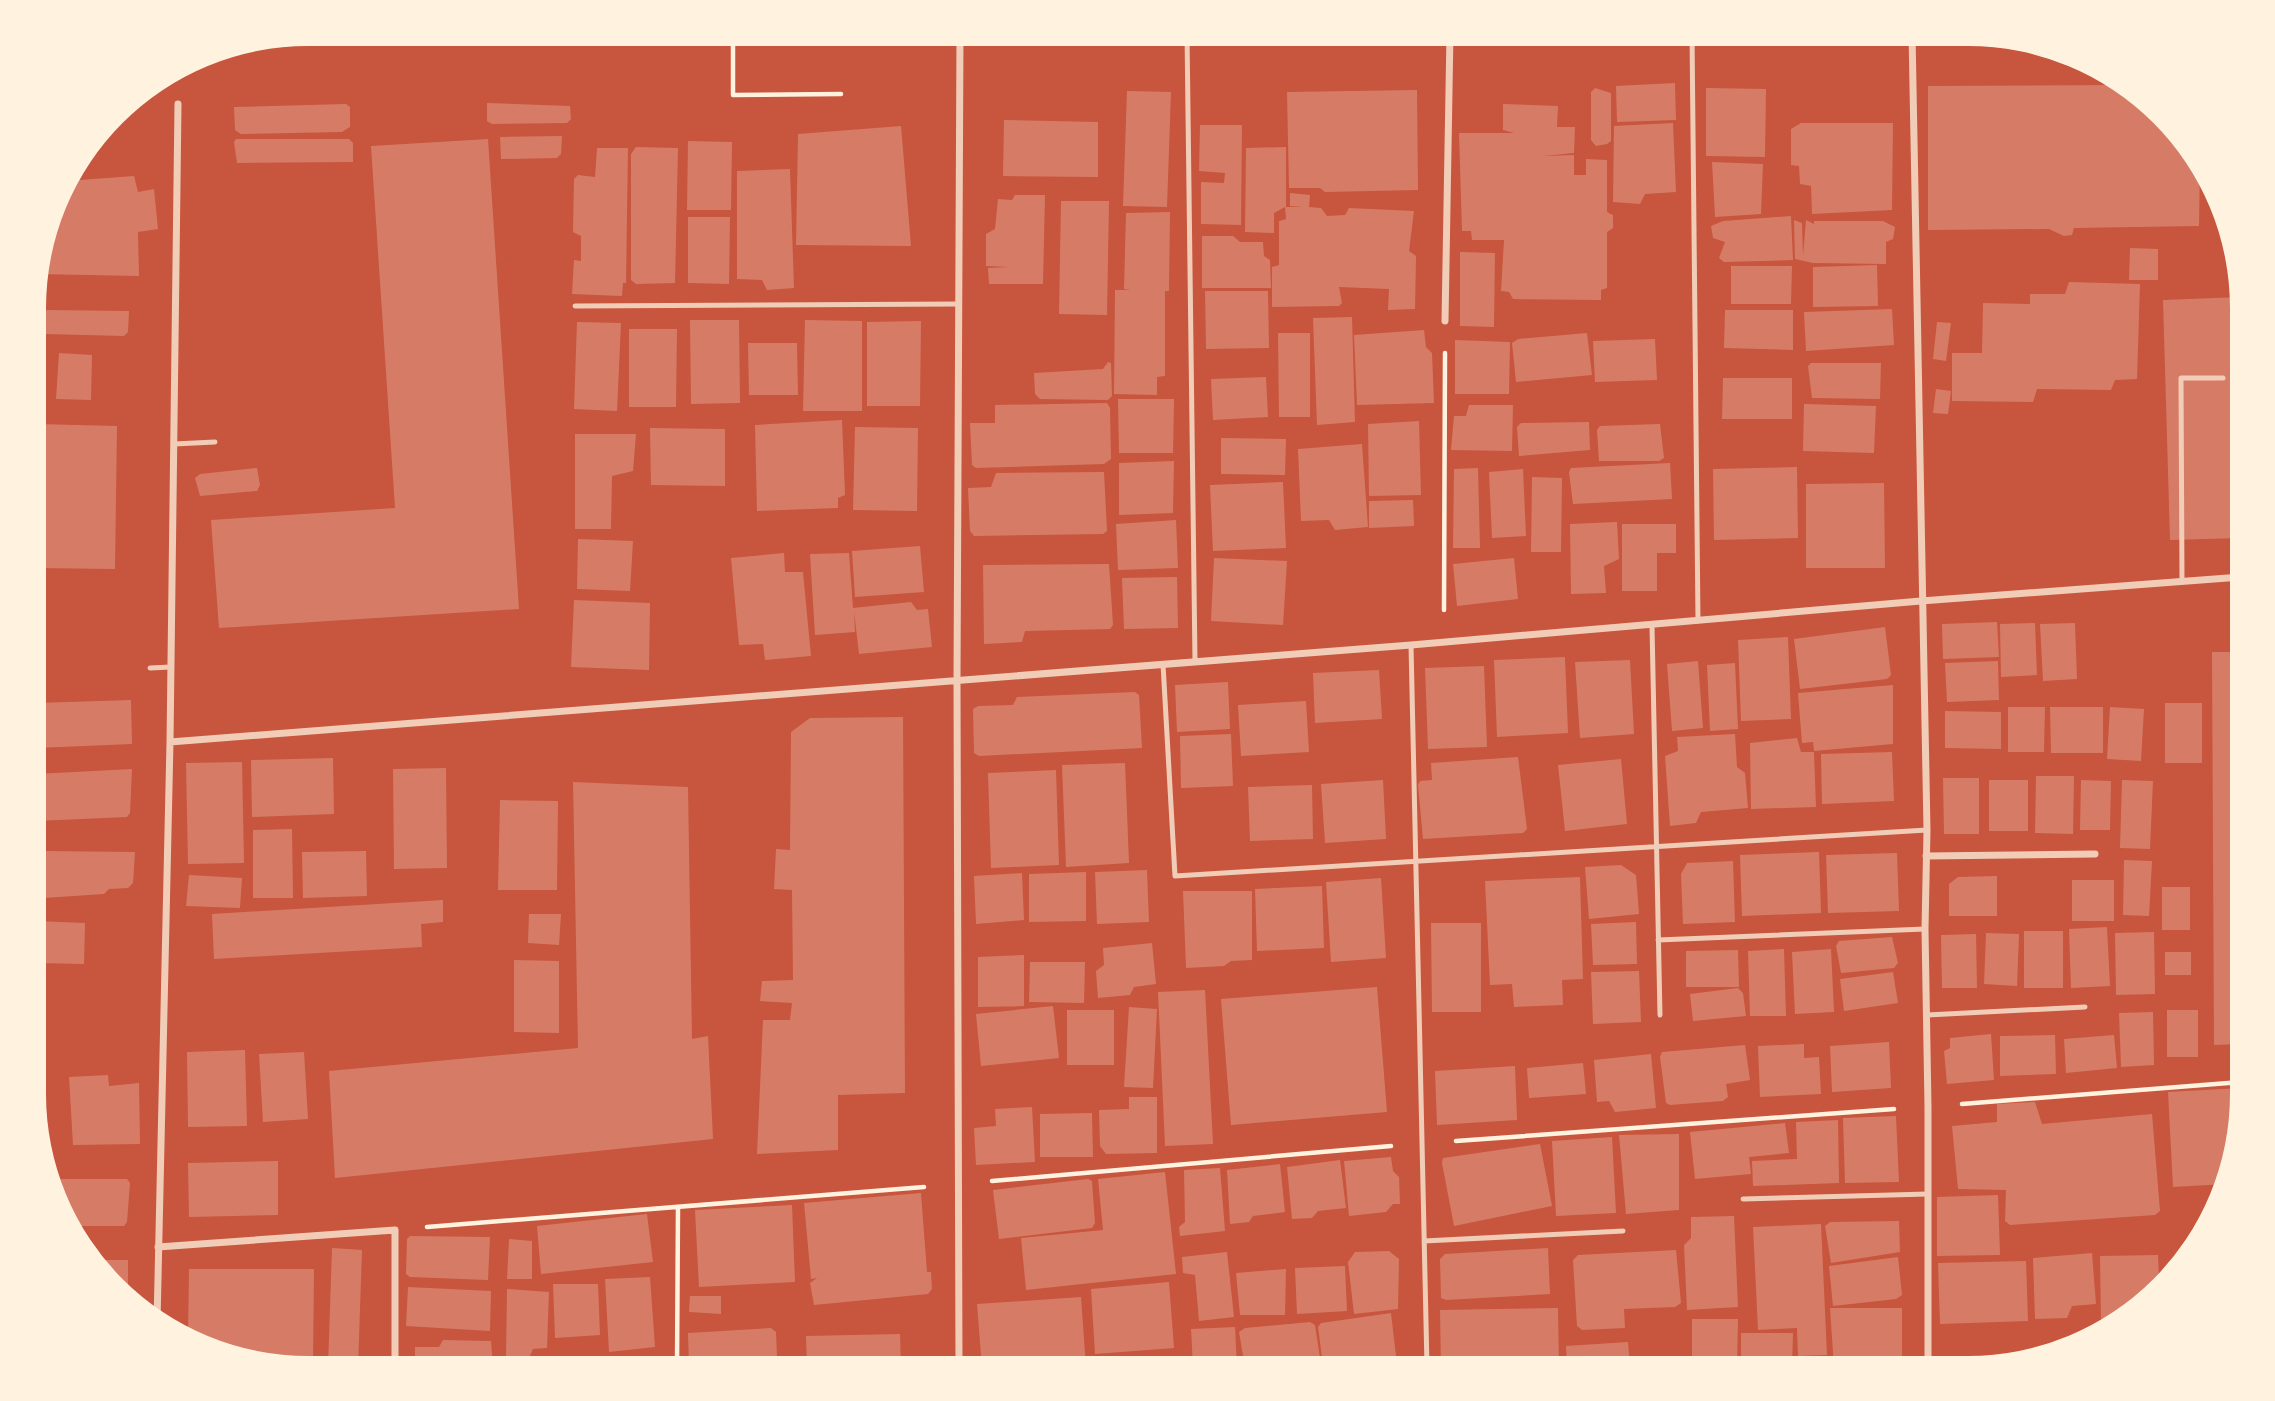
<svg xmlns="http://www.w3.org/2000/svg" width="2275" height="1401" font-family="'Sofia Sans Condensed',sans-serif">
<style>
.building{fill:#d67c66}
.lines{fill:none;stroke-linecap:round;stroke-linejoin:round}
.path{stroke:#fff3e0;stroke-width:4.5}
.service{stroke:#f1ccb7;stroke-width:5}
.minor{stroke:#f1ccb7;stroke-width:7}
</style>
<rect width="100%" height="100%" fill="#c8553d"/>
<path class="building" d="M1675 83 1676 120 1617 122 1616 86Z
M2125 85 2200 165 2199 226 2074 228 2072 235 2064 236 2049 229 1928 230V86Z
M1595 88 1611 93V141L1607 144 1596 146 1591 140V92Z
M1706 88 1766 89 1765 157 1706 156Z
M1417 90 1418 190 1325 192 1320 188H1289L1287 92Z
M1127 91 1171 92 1167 207 1123 206Z
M487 103 570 106 571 119 567 123 492 124 487 121Z
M346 104 350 107V127L342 132 241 134 235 130 234 107Z
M1503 104 1558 106 1557 127H1575L1574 153 1543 156 1574 155V175H1586V159L1607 160V212L1613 215V228L1607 232V288L1601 290V300L1513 299 1509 292 1501 291 1504 240H1472L1471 231H1462L1459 133H1514L1503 130Z
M1004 120 1098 122V177L1003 176Z
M1673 123 1676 192 1645 194 1640 204 1613 202 1614 126Z
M1801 123H1893L1892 210 1812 214 1811 186 1800 184 1799 166 1791 165V129Z
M1200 125H1242L1241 225 1201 224V182L1224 183 1225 173 1199 171Z
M901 126 911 246 796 245 798 134Z
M562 136 561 154 557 158 501 159 500 137Z
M236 139H349L353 143V162L237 163 234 142Z
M488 139 519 609 219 628 211 520 395 508 371 146Z
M688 141 732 142 731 210H687Z
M636 147 678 148 675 283 636 284 631 280V154Z
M1286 147V207H1303L1290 206V193L1310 195 1309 207 1321 208 1327 216 1345 215 1349 208 1414 211 1409 251 1416 256 1415 309 1388 310 1389 289 1339 287 1342 303 1339 306 1272 307V267L1279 265V221L1286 219 1285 207 1274 213V233L1245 232 1246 148Z
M597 148H628L626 283H623L622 296 572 294 574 260 581 261V236L573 232 574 179 578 175 595 177Z
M1712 162 1763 164 1761 214 1715 217Z
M790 169 794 288 767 290 762 280 737 279V171Z
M134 176 138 192 154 189 158 229 138 232 139 276 36 274 62 186 66 181Z
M1015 195H1045L1043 284H989L988 268 1009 267 986 266V234L995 229 998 199 1012 200Z
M1061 201H1109L1107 315 1059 314Z
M1170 212 1169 291H1165V376L1157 377V395L1114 394 1115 290H1131L1124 289 1126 213Z
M1791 216 1793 260 1724 262 1719 258 1725 242 1713 238 1711 226 1723 221Z
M688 217H730L729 284 688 283Z
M1794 220 1802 223 1803 256 1806 220 1814 224V221H1883L1895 227 1893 239 1886 242V264L1813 263 1795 259Z
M1202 236H1233L1240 242H1263L1264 256 1270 260 1271 288H1202Z
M2130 248 2158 249V280H2129Z
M1460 252 1495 253 1494 327 1460 326Z
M1877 265 1878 306 1813 307V267Z
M1731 266H1792L1791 304H1731Z
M2069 282 2140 284 2137 379 2115 380 2111 390 2037 389 2033 402 1952 401V353H1982L1983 303 2030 304V294H2065Z
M1205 291H1268L1269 348 1206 349Z
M2241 297V538L2170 540 2163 300Z
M1892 309 1894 345 1806 351 1804 312Z
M47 310 129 311 128 332 124 336 45 334 43 313Z
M1725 310H1793V350L1724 348Z
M1352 317 1355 422 1317 425 1313 318Z
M690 320H739L740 403 691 404Z
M805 320 862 321V411H803Z
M921 321 920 406H867V322Z
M577 322 621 323 617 411 574 409Z
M1937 322 1951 323 1946 361 1933 359Z
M629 329H677L676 407H629Z
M1424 330 1426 347 1432 353 1434 403 1357 405 1354 335Z
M1278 333H1310V417H1279Z
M1587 333 1592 375 1516 382 1512 343 1518 339Z
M1655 339 1657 380 1595 382 1593 341Z
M1455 340 1510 342 1509 394H1455Z
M748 343H797L798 395H749Z
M59 353 92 355 91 400 56 399Z
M1108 362 1111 363 1112 396 1108 400 1040 399 1035 394 1034 373 1103 369Z
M1811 363H1881L1880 399 1812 398 1808 366Z
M1266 377 1268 417 1213 420 1211 379Z
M1723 378H1792V419H1722Z
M1936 389 1951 391 1948 414 1933 413Z
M1118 399H1174L1173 453H1119Z
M1107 403 1110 408 1111 459 1104 464 976 468 972 465 970 423H995V405Z
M1804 404 1876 406 1874 453 1803 451Z
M1469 405H1513L1512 451 1451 450 1454 416H1466Z
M842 420 845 495 838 498V508L757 511 755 425Z
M1419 421 1421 495 1369 496 1368 424Z
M1589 422 1590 450 1519 456 1517 427 1521 423Z
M36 424 117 426 115 569 36 568Z
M1660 424 1664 458 1659 461H1599L1597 430 1600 426Z
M855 427 918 428 917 511 853 510Z
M650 428 725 429V486L651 485Z
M575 434H636L633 471 612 476 611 529H575Z
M1221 438 1286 439 1285 475 1221 474Z
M1362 444 1368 527 1335 530 1329 520 1301 521 1298 449Z
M1174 461 1173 513 1119 515V463Z
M1670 463 1672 499 1573 504 1569 472 1571 468Z
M1797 467 1798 538 1714 540 1713 469Z
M257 468 260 485 257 491 200 496 195 478 200 474Z
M1478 468 1480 548H1453L1454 469Z
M1523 469 1526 536 1492 538 1489 472Z
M1104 472 1107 531 1103 534 974 536 970 531 968 488 991 487 996 473Z
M1532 477 1562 478 1561 552H1531Z
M1283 482 1286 548 1213 551 1210 485Z
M1884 483 1885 568H1806V484Z
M1413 500 1414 526 1369 528V501Z
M1176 520 1178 568 1118 570 1116 524Z
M1617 522 1619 559 1604 566 1606 593 1571 594 1570 524Z
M1622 524H1676V553H1657V591H1622Z
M578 539 633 541 630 591 577 589Z
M920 546 924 592 855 597 852 551Z
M784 553 785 572H803L811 656 765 660 763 644 739 645 731 558Z
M849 553 853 608 911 602 917 610 928 609 932 647 859 654 854 611 855 632 815 635 810 554Z
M1214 558 1287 561 1283 625 1211 621Z
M1514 558 1518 599 1457 606 1453 564Z
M1109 564 1113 625 1110 629 1025 631 1022 642 984 644 983 565Z
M1177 577 1178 628 1124 629 1122 578Z
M574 600 650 603 649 670 571 667Z
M1997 622 1999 657 1943 659 1942 624Z
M2035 623 2037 675 2001 677 2000 624Z
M2075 623 2077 679 2043 681 2040 624Z
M1885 627 1891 675 1887 679 1800 689 1794 639Z
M1788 637 1791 719 1741 721 1738 640Z
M2212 652H2241V1044L2214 1045Z
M1565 657 1568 733 1497 737 1494 660Z
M1630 660 1634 734 1580 738 1575 662Z
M1698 661 1703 728 1672 731 1667 664Z
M1998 661 1999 700 1947 702 1945 663Z
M1735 663 1738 729 1710 731 1707 665Z
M1484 666 1487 747 1428 749 1425 668Z
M1379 670 1382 719 1315 723 1313 673Z
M1228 682 1230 729 1177 732 1175 685Z
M1893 685V744L1814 751 1813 742 1802 743 1798 693Z
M1135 692 1139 695 1142 748 979 756 974 753 973 709 978 706 1013 705 1017 697Z
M131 700 132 744 36 748V703Z
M1306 701 1309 752 1241 756 1238 705Z
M2165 703H2202V763H2165Z
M2008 707H2045L2044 752H2008Z
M2050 707H2103V753H2051Z
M2110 707 2144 709 2141 761 2107 759Z
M1945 711 2001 712V749L1945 748Z
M903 717 905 1093 838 1095V1150L757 1154 763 1020H790L792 1003 760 1001 762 981 793 980 792 890 774 889 776 849 790 850 791 732 810 718Z
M1231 734 1233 786 1181 788 1180 736Z
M1735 734 1737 767 1745 773 1748 808 1701 812 1696 823 1670 826 1665 756 1678 751 1677 737Z
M1797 738 1801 752H1814L1816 807 1751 809 1750 743Z
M1892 752 1894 801 1822 804 1821 754Z
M1518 757 1527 829 1523 833 1423 839 1418 785 1420 781 1432 780 1431 763Z
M333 758 334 814 252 817 251 760Z
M1621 759 1627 824 1565 831 1558 765Z
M242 762 244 863 188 864 186 763Z
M1125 763 1129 863 1066 867 1062 765Z
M446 768 447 868 394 869 393 769Z
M132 769 130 813 127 817 36 821V774Z
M1056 770 1059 865 991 868 988 773Z
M2036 776H2074L2073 834 2035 833Z
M1943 778H1979V834H1944Z
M1383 780 1386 839 1325 843 1321 784Z
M1989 780H2028V831H1989Z
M2081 780 2111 781 2110 830H2080Z
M2122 780 2153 781 2150 849 2120 848Z
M573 782 688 787 692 1039 708 1036 713 1139 335 1178 329 1071 578 1048Z
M1312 785 1313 839 1250 841 1248 787Z
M500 800 558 801 557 890H498Z
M292 829 293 898H253V830Z
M45 851 135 852 133 883 128 888 109 889 104 894 44 898 41 854Z
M366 851 367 896 303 898 302 852Z
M1819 852 1821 913 1742 916 1740 855Z
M1897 853 1899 911 1828 913 1826 855Z
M2124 860 2152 861 2149 916 2123 915Z
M1733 861 1735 922 1683 924 1681 874 1687 863Z
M1621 865 1636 875 1639 914 1589 919 1585 867Z
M1147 870 1149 922 1097 924 1095 872Z
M1086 872V921L1029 922V874Z
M1022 873 1024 920 976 924 974 876Z
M189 875 242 878 240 908 186 906Z
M1997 876V916H1949V884L1958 877Z
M1580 877 1583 979 1562 980 1563 1005 1514 1007 1512 984 1490 985 1485 881Z
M1381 878 1386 958 1331 962 1326 882Z
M2072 880H2114V921H2072Z
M1322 886 1324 948 1257 951 1255 889Z
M2162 887H2190V930H2162Z
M1183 891H1252V960L1231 961 1224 966 1186 968Z
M443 900V922L421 924 422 947 214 959 212 914Z
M529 914H561L559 945 528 943Z
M36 921 85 923 84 964 36 963Z
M1636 922 1637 964 1593 965 1591 924Z
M1431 923H1481V1012H1432Z
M2107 927 2110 986 2071 988 2069 929Z
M2024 931H2063V988H2024Z
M2154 932 2155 994 2116 995 2115 933Z
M1986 933 2019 934 2017 986 1984 984Z
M1976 934 1977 988H1942L1941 935Z
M1892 937 1898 963 1894 968 1841 973 1836 946 1839 941Z
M1152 943 1156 984 1134 987 1130 995 1098 998 1096 971 1104 965 1103 948Z
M1784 949 1786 1016H1750L1748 951Z
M1831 949 1834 1012 1795 1014 1792 952Z
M1738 950 1739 987H1686V951Z
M2165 952H2191V975H2165Z
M1024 955V1006L978 1007V957Z
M514 960 559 961V1033L514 1032Z
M1030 962H1085L1084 1003 1029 1002Z
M1639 971 1641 1022 1593 1024 1591 972Z
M1893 972 1898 1003 1844 1011 1840 979Z
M1377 987 1387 1112 1231 1125 1221 999Z
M1738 988 1743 993 1746 1016 1693 1021 1690 994Z
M1205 990 1213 1144 1165 1146 1158 992Z
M1053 1006 1059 1058 981 1066 976 1014Z
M1129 1007 1157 1009 1153 1088 1124 1087Z
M1067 1010H1114V1065H1067Z
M2167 1010H2198V1057H2167Z
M2153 1012 2154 1065 2121 1067 2119 1013Z
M1991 1034 1994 1080 1947 1084 1944 1051 1950 1048V1038Z
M2055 1035 2056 1074 2000 1076V1036Z
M2114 1035 2117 1068 2066 1073 2064 1039Z
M1889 1042 1891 1088 1832 1092 1830 1046Z
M1804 1044V1058L1819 1057 1821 1094 1760 1097 1758 1046Z
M1745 1045 1750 1080 1726 1084 1728 1097 1723 1101 1670 1105 1666 1103 1660 1057 1662 1052Z
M245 1050 247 1126 188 1127 187 1052Z
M304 1052 308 1119 263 1122 259 1054Z
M1651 1054 1656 1108 1615 1112 1609 1101 1597 1102 1594 1060Z
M1583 1063 1586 1094 1529 1098 1527 1068Z
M1515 1066 1517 1120 1437 1125 1435 1071Z
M108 1075 109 1086 139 1083 140 1144 73 1145 69 1077Z
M2241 1088V1111L2226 1184 2173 1187 2168 1092Z
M1129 1097H1157V1153L1106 1154 1100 1146 1099 1110 1129 1109Z
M2035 1102 2042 1124 2152 1114 2160 1211 2155 1215 2010 1225 2005 1221 2006 1190 1958 1189 1952 1126 1997 1122V1104Z
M1032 1107 1035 1162 976 1165 974 1128 996 1126 995 1109Z
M1092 1113 1093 1157H1040V1114Z
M1896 1116 1899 1182 1845 1183 1843 1118Z
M1838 1120 1839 1183 1753 1186 1752 1161 1797 1159 1796 1122Z
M1785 1123 1789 1153 1749 1157 1751 1174 1695 1179 1690 1132Z
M1679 1134V1210L1626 1214 1619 1135Z
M1612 1137 1616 1213 1556 1216 1552 1141Z
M1540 1144 1552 1206 1454 1226 1442 1163 1443 1158Z
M1391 1157 1393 1171 1399 1177 1400 1204H1393L1386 1212 1349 1216 1344 1161Z
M1340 1160 1346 1208 1318 1211 1312 1218 1292 1219 1287 1167Z
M278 1161V1215L189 1217 188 1163Z
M1280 1164 1285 1212 1253 1216 1249 1222 1230 1224 1227 1170Z
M1220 1168 1225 1231 1180 1236 1179 1227 1185 1222 1184 1170Z
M1165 1172 1176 1274 1026 1290 1021 1238 1103 1230 1098 1179Z
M53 1179H127L130 1183 127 1222 124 1226H68Z
M1088 1179 1092 1181 1095 1223 1092 1228 999 1239 993 1190Z
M921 1193 927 1272H931L932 1289 928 1294 814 1305 810 1283 817 1278 811 1279 804 1203Z
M1998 1195 2000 1255 1937 1256V1197Z
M792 1205 795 1282 699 1287 695 1210Z
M647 1214 653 1262 541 1274 537 1226Z
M1734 1216 1738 1307 1687 1310 1684 1245 1691 1238V1217Z
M1899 1221 1900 1252 1831 1263 1825 1226 1830 1222Z
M1821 1224 1827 1355 1798 1356 1797 1328 1758 1330 1753 1227Z
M410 1236 490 1237 488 1280 410 1277 406 1274 407 1239Z
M509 1239 532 1241V1279H507Z
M332 1248 362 1250 358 1368H328Z
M1548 1248 1550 1294 1446 1300 1441 1298 1440 1259 1445 1254Z
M1676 1250 1681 1303 1675 1307 1624 1309 1625 1328 1582 1330 1577 1326 1573 1260 1578 1255Z
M1389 1251 1399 1259 1398 1309 1354 1314 1348 1262 1355 1252Z
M1227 1252 1234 1317 1199 1321 1195 1275 1183 1273 1182 1257Z
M2092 1253 2096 1304 2072 1306 2067 1318 2035 1319 2033 1258Z
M2158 1255 2159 1280 2114 1322H2101L2100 1256Z
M1898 1257 1902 1295 1896 1299 1833 1306 1829 1266Z
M97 1260H128V1292Z
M2026 1261 2028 1321 1940 1324 1938 1263Z
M1345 1266 1347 1311 1297 1314 1295 1268Z
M189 1269H314L313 1364H280L236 1358 188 1337Z
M1286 1269 1285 1315H1240L1236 1273Z
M650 1277 655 1347 609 1352 605 1279Z
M1169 1282 1174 1348 1095 1354 1091 1289Z
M553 1284H598L600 1335 555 1338Z
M408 1287 491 1291 490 1331 406 1326Z
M507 1289 549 1292 547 1348 533 1349 529 1358H506Z
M690 1296H721V1314L689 1312Z
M1081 1297 1086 1367 982 1368 977 1304Z
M1558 1308 1559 1367H1441L1440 1310Z
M1830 1308H1902V1367H1868L1866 1364 1834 1367Z
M1391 1313 1396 1356 1323 1365 1318 1327 1321 1323Z
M1692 1319H1738L1737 1367H1692Z
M1310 1322 1315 1325 1320 1358 1245 1367 1239 1332 1245 1328Z
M1235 1327 1237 1367H1193L1191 1329Z
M771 1328 776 1332 777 1357 751 1358 752 1368 689 1366 688 1333Z
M1741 1333H1793L1792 1367H1741Z
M900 1334 901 1368H807L806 1336Z
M443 1340 491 1341 493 1368H409L408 1362 415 1357V1347H439Z
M1628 1342 1630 1367H1567L1566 1346Z"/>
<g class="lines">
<path class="path" d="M733 33V95L841 94
M1444 610 1445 353
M1962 1104 2241 1082
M1456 1141 1894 1109
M992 1181 1391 1146
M427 1227 924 1187
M677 1368 678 1207"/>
<path class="service" d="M1187 33 1195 661
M1692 33 1698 621
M575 306 959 304
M174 444 215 442
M2182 581 2181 378H2223
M1652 626 1660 1015
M1411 645 1427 1367
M1163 664 1175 876 1927 830
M150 668 171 667
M1658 940 1925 929
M1927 1015 2085 1007
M1743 1199 1928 1194
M1424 1241 1623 1231"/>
<path class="minor" d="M1912 33 1927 830 1925 929 1928 1107V1367
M1445 321 1450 33
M170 742 1411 645 1921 601 2241 577
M1926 856 2095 854
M158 1247 395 1230V1368
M157 1323 170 742 178 104
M959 1368 957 681 960 33"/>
</g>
<path d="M0 0H2275V1401H0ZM308 46H1968A262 262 0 0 1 2230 308V1094A262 262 0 0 1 1968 1356H308A262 262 0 0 1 46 1094V308A262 262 0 0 1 308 46Z" fill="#fff3e0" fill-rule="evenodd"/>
</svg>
